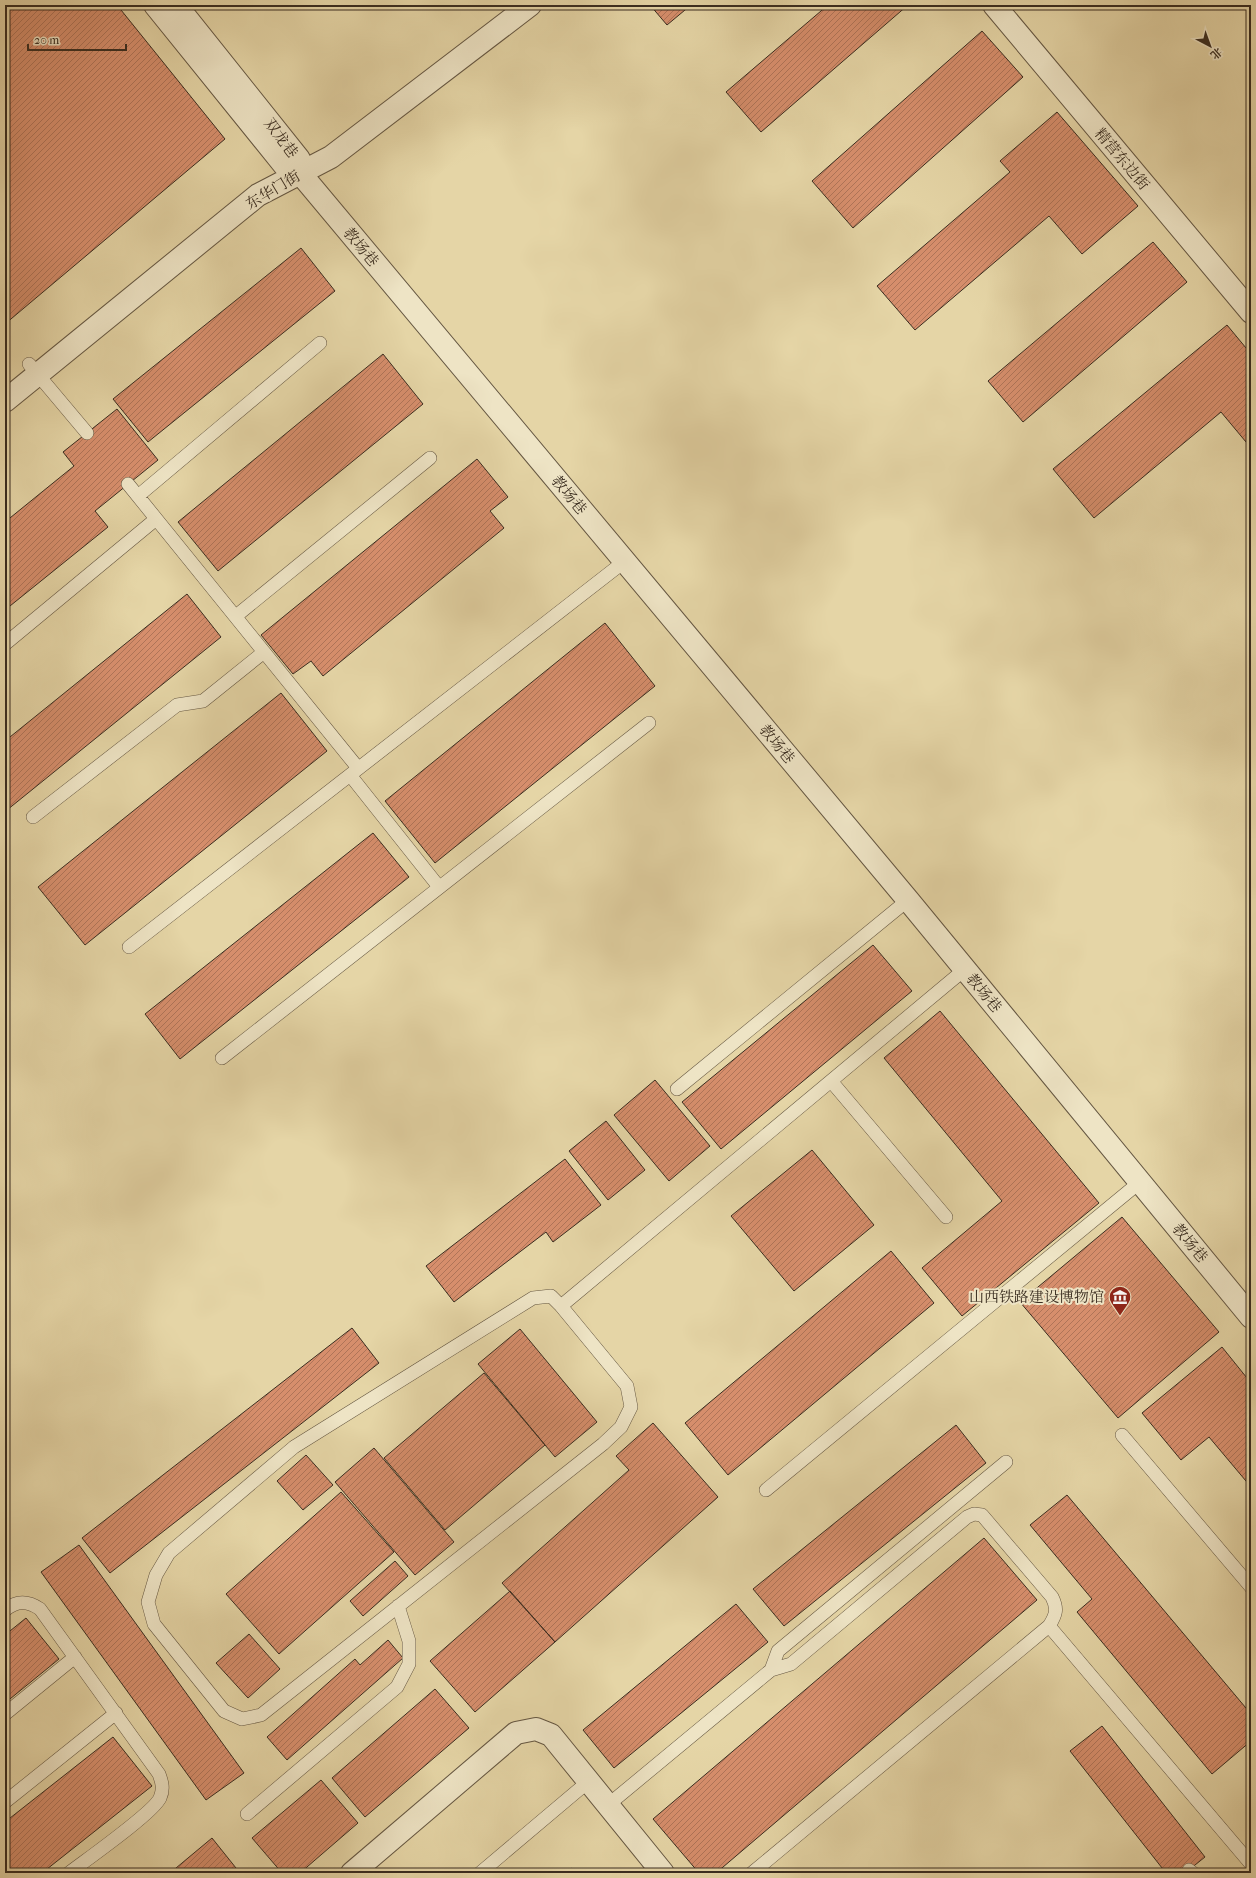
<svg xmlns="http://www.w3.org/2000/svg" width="1256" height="1878" font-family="'IM FELL French Canon','Noto Serif SC',serif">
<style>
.building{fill:url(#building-hatch);stroke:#3a2d20}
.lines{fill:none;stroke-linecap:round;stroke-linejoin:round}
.lane-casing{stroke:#655742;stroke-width:14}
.street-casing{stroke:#655742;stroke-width:24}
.lane{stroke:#eee4c5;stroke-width:13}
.street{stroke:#eee4c5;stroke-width:22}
.labels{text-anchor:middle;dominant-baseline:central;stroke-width:4;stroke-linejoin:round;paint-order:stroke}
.street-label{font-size:15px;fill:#3a2d20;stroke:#eee4c5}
.poi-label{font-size:15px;fill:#3a2d20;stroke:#eee4c5;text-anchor:end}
</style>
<defs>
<pattern id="building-hatch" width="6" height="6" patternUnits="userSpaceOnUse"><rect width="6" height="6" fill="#d68e6c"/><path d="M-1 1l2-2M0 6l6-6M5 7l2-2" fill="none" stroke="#af7458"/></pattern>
</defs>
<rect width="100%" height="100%" fill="#e5d5a6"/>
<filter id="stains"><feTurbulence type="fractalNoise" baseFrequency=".005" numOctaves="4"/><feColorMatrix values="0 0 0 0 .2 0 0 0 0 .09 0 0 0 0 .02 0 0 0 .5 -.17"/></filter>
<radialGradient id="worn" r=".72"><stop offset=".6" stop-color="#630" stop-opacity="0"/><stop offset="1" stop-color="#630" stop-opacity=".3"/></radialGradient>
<path class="building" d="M5 5H117L225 139 5 324Z
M650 5H691L667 25Z
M828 5H908L761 132 726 92Z
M982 31 1023 77 853 228 812 181Z
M1057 112 1138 206 1082 254 1049 216 915 330 877 286 1010 172 1000 161Z
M1153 242 1187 282 1023 422 988 381Z
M301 248 335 291 148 442 113 399Z
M1227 325 1251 354V448L1221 412 1094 518 1053 469Z
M383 354 423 404 218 571 178 522Z
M117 409 158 460 95 511 108 527 5 610V522L74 466 63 452Z
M477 459 508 497 490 511 504 528 323 676 311 661 293 674 261 635Z
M187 594 221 637 7 810 5 807V741Z
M605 623 655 686 435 863 385 801Z
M281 693 327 751 85 945 38 887Z
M373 833 409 877 180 1059 145 1014Z
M873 945 912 991 721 1149 682 1102Z
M940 1011 1099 1203 962 1316 922 1268 1002 1201 884 1058Z
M655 1080 710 1146 669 1181 614 1115Z
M606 1121 645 1170 608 1200 569 1151Z
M812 1150 874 1225 794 1291 731 1216Z
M565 1159 601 1205 553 1242 546 1232 454 1302 426 1266Z
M1122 1217 1219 1332 1118 1418 1020 1302Z
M891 1251 934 1303 728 1475 685 1423Z
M352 1328 379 1363 110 1573 82 1538Z
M520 1329 597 1422 555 1457 478 1364Z
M1222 1347 1251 1383V1487L1209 1437 1181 1460 1142 1413Z
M484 1373 545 1445 445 1530 384 1458Z
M653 1423 718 1497 555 1642 502 1583 629 1470 616 1456Z
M956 1425 986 1463 784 1626 753 1589Z
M374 1448 454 1542 415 1575 335 1482Z
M306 1455 333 1485 303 1510 277 1481Z
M341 1492 394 1552 279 1654 226 1594Z
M1067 1495 1251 1714V1741L1212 1774 1077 1612 1092 1599 1030 1525Z
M984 1538 1037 1600 716 1873H699L653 1819Z
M79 1545 244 1773 206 1800 41 1572Z
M395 1561 408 1576 363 1616 350 1601Z
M510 1591 555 1642 475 1712 430 1661Z
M736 1604 768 1642 614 1768 583 1730Z
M26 1618 59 1659 5 1703V1635Z
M249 1634 280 1669 248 1698 216 1663Z
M388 1640 403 1658 287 1760 267 1737 355 1659 360 1665Z
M435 1689 469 1728 365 1817 332 1778Z
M1102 1726 1205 1857 1185 1873H1166L1070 1751Z
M113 1737 152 1786 42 1873H5V1822Z
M321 1780 358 1823 300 1873H282L252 1838Z
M212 1838 240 1873H170Z
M572 1868 577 1873H566Z"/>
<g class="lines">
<g class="lane-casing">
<path id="lane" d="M29 364 87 433
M128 484 358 768
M138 496 320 343
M236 616 430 458
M5 644 156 519
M350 775 439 887
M33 817 177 705 203 701 264 652
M129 947 625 561
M222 1058 649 723
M831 1081 946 1217
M677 1089 908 900
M551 1296 561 1306 627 1386 631 1407 621 1427 603 1444 261 1715 242 1719 224 1711 154 1624 148 1602 156 1575 169 1553 294 1447 533 1298Z
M561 1306 964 970
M1122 1435 1251 1587
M766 1490 1140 1182
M5 1610C17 1600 28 1601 40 1609L159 1774C162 1782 164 1789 160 1798 153 1813 86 1860 69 1873
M1049 1626 1251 1864
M771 1670 778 1651 1006 1462
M5 1714 75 1657
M5 1802 116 1713
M608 1805 771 1670 791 1664 967 1517 974 1514 982 1515 1052 1597C1058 1609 1056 1615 1049 1626L752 1873
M247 1814 397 1687 409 1664V1641L398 1606
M1189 1870 1193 1873
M480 1873 589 1781"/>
</g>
<g class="street-casing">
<path id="street" d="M155 5 285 166 300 173 908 900 1251 1317
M176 5 299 159 300 173
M994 5 1251 312
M5 401 258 195 331 157 530 5
M352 1873 516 1733 536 1729 551 1735 663 1873"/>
</g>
<use href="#lane" class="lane"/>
<use href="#street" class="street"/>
</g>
<defs>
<g id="museum-pin" transform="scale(1.15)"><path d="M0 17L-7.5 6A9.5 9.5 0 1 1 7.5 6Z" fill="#8f2418" stroke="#eee4c5"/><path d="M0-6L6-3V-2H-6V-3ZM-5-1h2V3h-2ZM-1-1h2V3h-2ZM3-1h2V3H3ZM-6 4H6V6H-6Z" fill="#fff"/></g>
</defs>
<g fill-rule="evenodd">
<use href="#museum-pin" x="1120" y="1297"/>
</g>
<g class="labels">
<g class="street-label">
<text transform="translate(281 138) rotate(53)">双龙巷</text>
<text transform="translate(1122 159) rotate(50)">精营东边街</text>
<text transform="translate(273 190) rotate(-31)">东华门街</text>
<text transform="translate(361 247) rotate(50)">教场巷</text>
<text transform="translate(569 495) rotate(50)">教场巷</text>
<text transform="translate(777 744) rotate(50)">教场巷</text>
<text transform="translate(984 993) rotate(50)">教场巷</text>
<text transform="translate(1190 1243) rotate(50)">教场巷</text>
</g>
<g class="poi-label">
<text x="1104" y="1297">山西铁路建设博物馆</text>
</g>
</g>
<rect width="1256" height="1878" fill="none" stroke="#e5d5a6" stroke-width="20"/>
<rect x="6" y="6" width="1244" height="1866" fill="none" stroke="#3a2d20" stroke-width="2"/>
<rect x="10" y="10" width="1236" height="1858" fill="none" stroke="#3a2d20"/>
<g transform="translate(1210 46) rotate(139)" stroke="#eee4c5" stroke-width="3" paint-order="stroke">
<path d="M0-3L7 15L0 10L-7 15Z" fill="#3a2d20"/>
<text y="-6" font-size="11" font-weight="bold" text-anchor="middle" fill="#3a2d20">北</text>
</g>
<path d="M28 44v6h98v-6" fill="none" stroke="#3a2d20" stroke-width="2"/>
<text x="34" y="44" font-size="12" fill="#3a2d20" stroke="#eee4c5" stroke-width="3" paint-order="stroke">20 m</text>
<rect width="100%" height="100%" filter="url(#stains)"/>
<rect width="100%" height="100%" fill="url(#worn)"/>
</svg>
